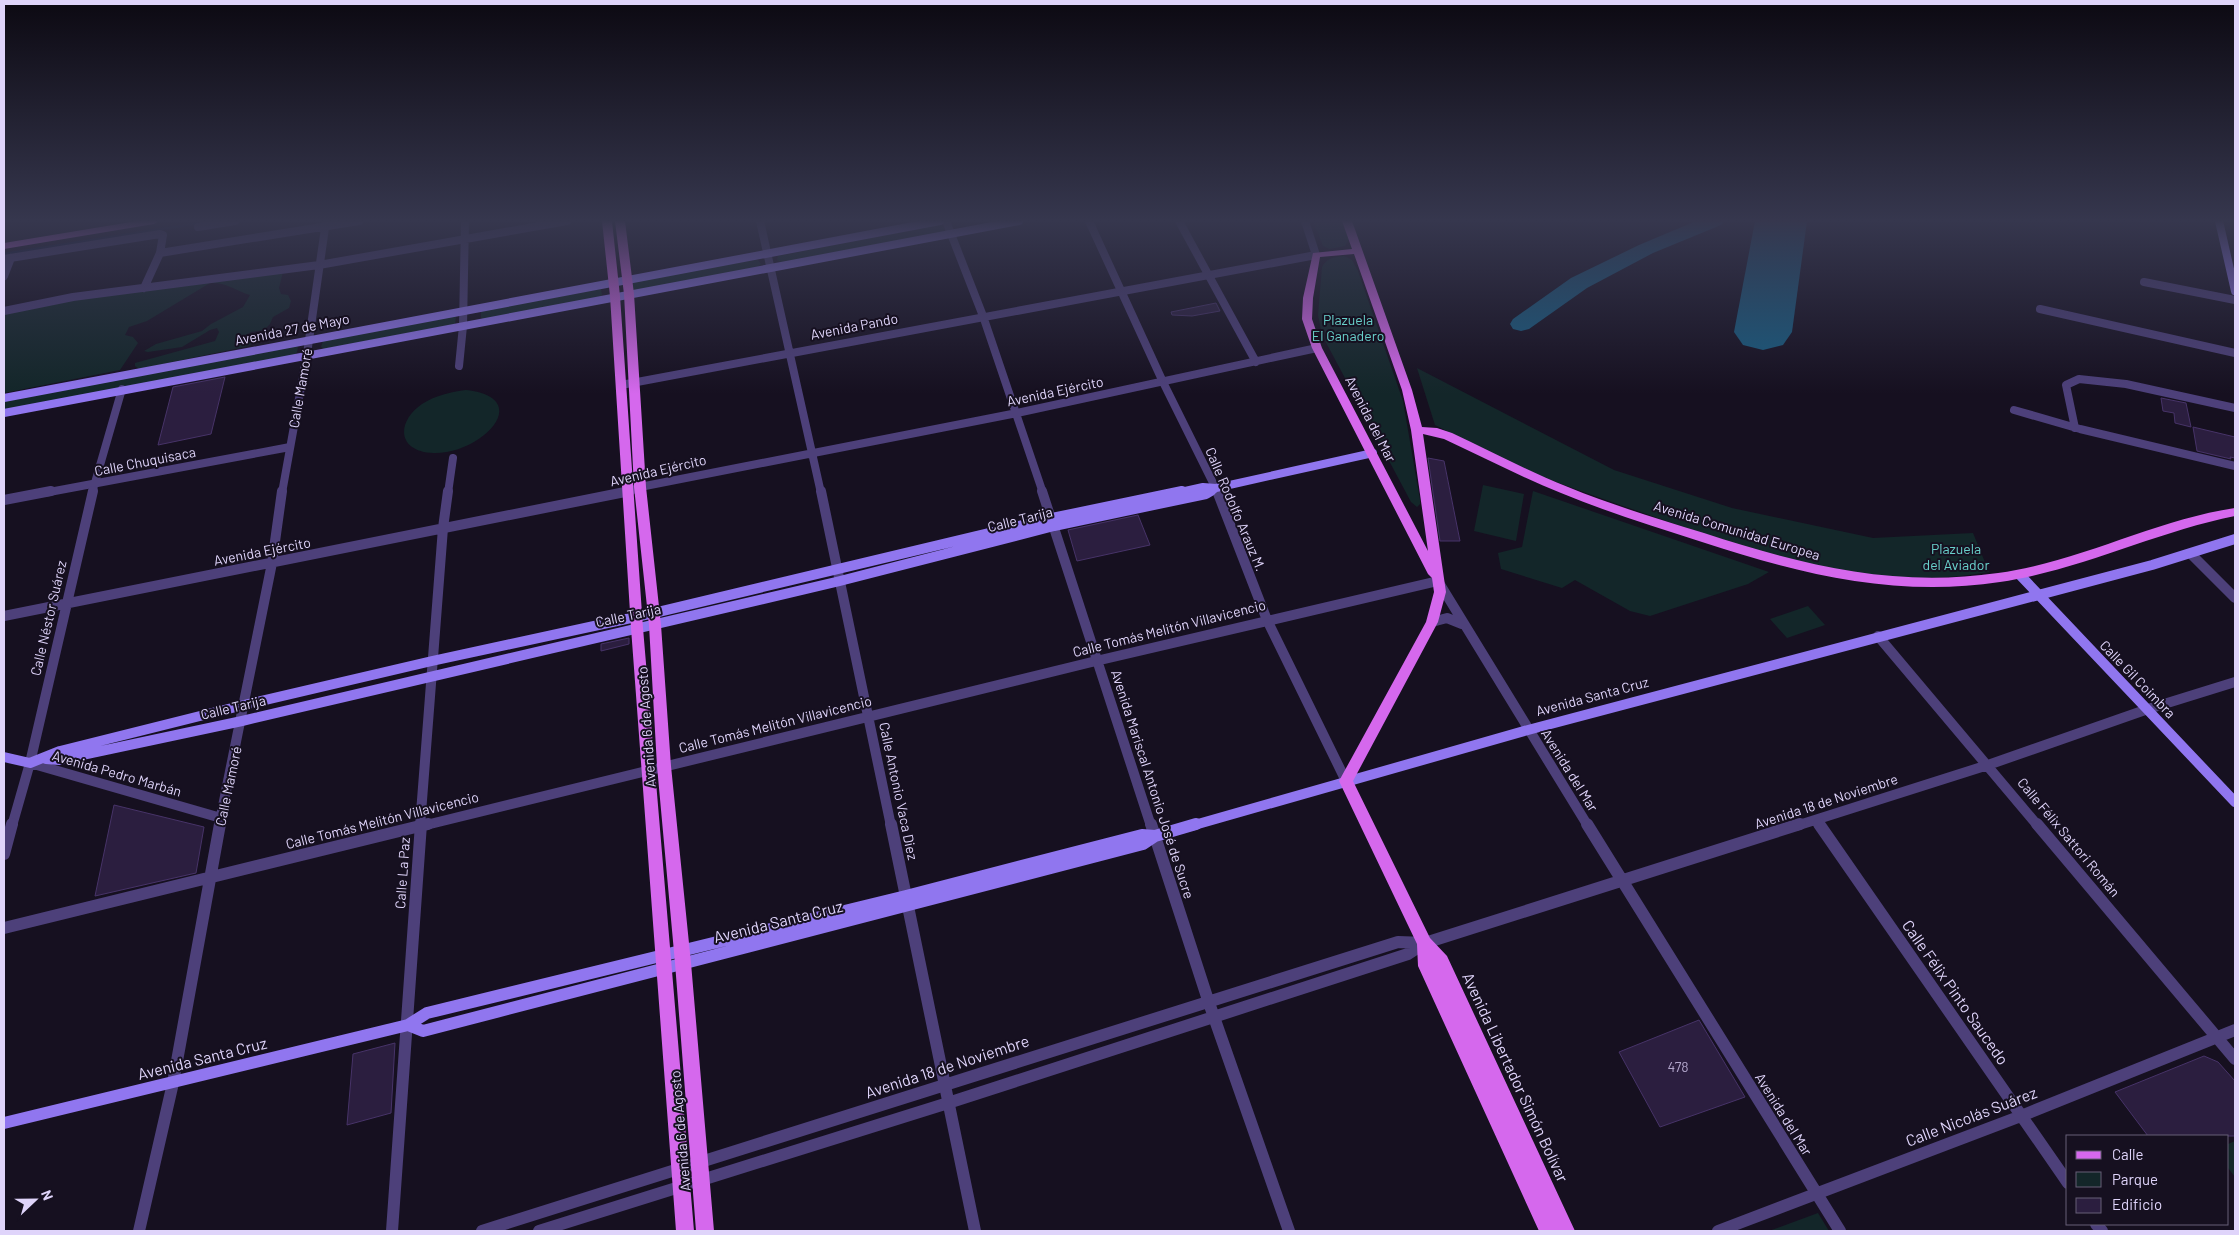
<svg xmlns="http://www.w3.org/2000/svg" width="2239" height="1235" font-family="Barlow,sans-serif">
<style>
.green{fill:#132629}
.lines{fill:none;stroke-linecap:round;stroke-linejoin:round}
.stream{stroke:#0f173a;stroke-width:2.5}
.taxiway{fill:#185c80;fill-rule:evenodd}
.runway{fill:#185c80;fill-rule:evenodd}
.building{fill:#2b1e3f;stroke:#473368}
.street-far2{stroke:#4d407a;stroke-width:8}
.street-far1{stroke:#4d407a;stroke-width:10}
.street{stroke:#4d407a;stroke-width:12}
.secondary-far2{stroke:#9076ef;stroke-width:8}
.secondary-far1{stroke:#9076ef;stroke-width:10}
.secondary{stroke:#9076ef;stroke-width:12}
.primary{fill:#d568ed;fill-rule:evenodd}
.labels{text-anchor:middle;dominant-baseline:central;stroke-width:4;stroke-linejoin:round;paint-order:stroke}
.park-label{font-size:14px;fill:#69d1cb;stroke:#161020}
.street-label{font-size:14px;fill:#dfd4fa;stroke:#161020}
.near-number-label{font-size:14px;fill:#b2a6cb}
.near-street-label{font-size:16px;fill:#dfd4fa;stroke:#161020}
</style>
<rect width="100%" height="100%" fill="#161020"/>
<path class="green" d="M1313 221H1344L1349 238 1345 246 1330 249 1323 246Z
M939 225 945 228 944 232 781 262 777 260 778 256Z
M1344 256 1352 260 1358 271 1403 401 1420 500V504L1417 507 1411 502 1322 335 1318 315 1322 267C1327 258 1334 257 1344 256Z
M754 260H758L761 264 758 267 633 291 632 282Z
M283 272 279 288 281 294 288 295 291 301 289 308 273 317 270 324 264 330 251 332 244 336 246 341 253 342 249 346 139 369 135 366V363L215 341 219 332 217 328 210 330 182 347 148 352 144 351 156 344 202 331 211 324 243 307 250 295C236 291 226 282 210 283L147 321 129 327 125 335 133 337 138 343 120 370 4 393V313L61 302Z
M601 289 602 295 600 297 484 320 481 318V311Z
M456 316 455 324 324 349 321 347 323 341Z
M295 345 298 347 297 352 295 355 4 411V401Z
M1417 368 1614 470 1732 508 1873 538 1973 533 1989 572C1879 592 1772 557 1669 522 1619 504 1568 488 1520 467 1491 454 1463 439 1435 425Z
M466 390C536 398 481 454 434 453 398 452 395 423 422 404 436 395 451 392 466 390Z
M1483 485 1524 494 1516 541 1474 531Z
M1533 491 1769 572 1748 584 1650 616 1630 611 1575 580 1562 588 1501 569 1498 553 1522 547Z
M1808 606 1825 625 1787 638 1770 619Z
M2235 1141V1177L2228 1168V1144Z
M1818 1213 1829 1231H1769Z"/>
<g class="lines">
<path class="stream" d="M4 254 200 223"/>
<path class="taxiway" d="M1696 221H1724L1721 225 1653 253 1587 288 1529 329 1521 331 1513 329 1510 324 1513 319 1571 278 1639 245Z"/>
<path class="runway" d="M1755 221H1807L1792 332 1783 345 1763 350 1743 345 1734 332Z"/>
</g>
<path class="building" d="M1216 303 1220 311 1192 316 1172 315 1171 312Z
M225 377 211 434 158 445 173 387Z
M2161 398 2186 403 2191 427 2175 423 2174 413 2163 411Z
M2193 427 2235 437V458L2230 457 2231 459 2197 451Z
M1428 458 1444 461 1460 541H1440Z
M1138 515 1150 545 1077 561 1068 530Z
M629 638V644L601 651V644Z
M114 805 204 827 196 873 95 896Z
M1699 1020 1745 1097 1660 1127 1619 1052Z
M395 1043 391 1113 347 1125 353 1054Z
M2204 1056 2218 1062 2235 1081V1136H2148L2115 1092Z"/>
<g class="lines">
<path class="street-far2" d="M760 221 821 493
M946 221 983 316 1043 493
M1089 221 1163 382 1218 493
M1179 221 1256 362
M198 227 235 221
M160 253 359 221
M4 259 160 234 163 235 160 253 144 288
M4 276 11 258
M2144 282 2235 300
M2040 309 2235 353
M4 311 73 297 319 265 567 221
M459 366 463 326 465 221
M621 385 1316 255 1305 221
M2014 410 2080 429 2235 466
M2075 428 2066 385 2079 379 2126 384 2235 408
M44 493 290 447
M92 493 122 389
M282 493 307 354 326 221
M448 493 453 458
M625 493 640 487 1017 413 1317 348"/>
<path class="street-far1" d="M821 491 891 826
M1042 491 1151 826
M1217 491 1267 620 1346 781
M4 500 51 491
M2191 554 2235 598
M4 616 630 491
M1432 622 1447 618 1462 624
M1878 636 2038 826
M30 763 221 818
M1816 820 1820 826
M12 826 30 763 93 491
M219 826 272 563 282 491
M420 826 443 528 448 491
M422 826 1096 661 1438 581 1588 826
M1796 826 1988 765 2148 709 2235 682"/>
<path class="street" d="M891 824 975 1231
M1151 824 1208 1000 1289 1231
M1587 824 1840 1231
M1819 824 2068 1183
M2037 824 2235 1059
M4 854 12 824
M4 928 428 824
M2096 1224 2102 1231
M139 1231 173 1083 220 824
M392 1231 421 824
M482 1231 1398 942 1425 943
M539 1231 948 1103 1408 954 1425 943 1800 824
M1718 1231 2021 1116 2235 1030"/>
<path class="secondary-far2" d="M2219 221 2235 291
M4 398 940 221
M4 413 1019 221
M1176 493 1203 487 1216 488 1373 453
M1208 493 1216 488"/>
<path class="secondary-far1" d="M2020 575 2235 802
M4 757 30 763 60 751 244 705 432 661 654 613 1052 518 1182 491
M46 759 59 760 242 721 840 581 1054 526 1206 494 1211 491
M1191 826 1528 730 2152 565 2235 539"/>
<path class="secondary" d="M1142 835 1155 836 1143 844 423 1031 408 1025 427 1013 906 896Z
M1155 836 1196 824
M4 1123 408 1025"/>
<path class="primary" d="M137 221H159L154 224 4 249V243Z
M602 221H612L620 296 643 628 694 1231H676L631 628 610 296Z
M615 221H625L634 294 646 487 661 625 671 766 691 963 714 1231H696L675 963 657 766 649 625 634 487 624 294Z
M1342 221H1352L1412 390 1422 427 1437 428 1452 433C1490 451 1528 471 1568 487 1612 505 1658 519 1704 533 1802 565 1893 588 1998 573 2080 562 2154 520 2235 508V516C2155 532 2081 570 2000 582 1896 598 1800 574 1702 542 1655 527 1607 512 1561 493 1521 477 1483 457 1444 439L1423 434 1446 592 1438 622 1353 781 1430 938 1447 956 1575 1231H1557L1433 963 1557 1231H1539L1418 966 1417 944 1339 781 1426 622 1434 592 1432 578 1428 574 1312 348 1302 319 1303 298 1313 253 1352 249ZM1354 254 1402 390 1411 430 1428 551 1322 348 1312 319 1313 298 1320 257Z"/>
</g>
<linearGradient id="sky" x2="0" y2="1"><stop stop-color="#0c0912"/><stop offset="0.56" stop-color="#36374e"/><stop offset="1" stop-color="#36374e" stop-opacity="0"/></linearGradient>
<rect width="2239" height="394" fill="url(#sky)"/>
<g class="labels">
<g class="park-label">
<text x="1348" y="319">Plazuela<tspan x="1348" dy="16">El Ganadero</tspan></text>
<text x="1956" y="548">Plazuela<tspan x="1956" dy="16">del Aviador</tspan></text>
</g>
<g class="street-label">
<text transform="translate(854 326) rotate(-11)">Avenida Pando</text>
<text transform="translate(292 329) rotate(-11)">Avenida 27 de Mayo</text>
<text transform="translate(300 388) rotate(-80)">Calle Mamoré</text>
<text transform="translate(1055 391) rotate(-12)">Avenida Ejército</text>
<text transform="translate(1371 419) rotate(63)">Avenida del Mar</text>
<text transform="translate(145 461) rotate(-11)">Calle Chuquisaca</text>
<text transform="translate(658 470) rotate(-13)">Avenida Ejército</text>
<text transform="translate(1236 509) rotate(67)">Calle Rodolfo Arauz M.</text>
<text transform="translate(1020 519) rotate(-14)">Calle Tarija</text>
<text transform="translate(1737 530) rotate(17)">Avenida Comunidad Europea</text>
<text transform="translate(262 551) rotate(-11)">Avenida Ejército</text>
<text transform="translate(628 615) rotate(-12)">Calle Tarija</text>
<text transform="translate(48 618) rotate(-77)">Calle Néstor Suárez</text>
<text transform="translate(1169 628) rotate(-14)">Calle Tomás Melitón Villavicencio</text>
<text transform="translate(2138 679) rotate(46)">Calle Gil Coimbra</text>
<text transform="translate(1592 696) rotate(-15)">Avenida Santa Cruz</text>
<text transform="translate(233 707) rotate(-13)">Calle Tarija</text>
<text transform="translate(775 724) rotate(-14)">Calle Tomás Melitón Villavicencio</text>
<text transform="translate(646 727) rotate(-94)">Avenida 6 de Agosto</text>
<text transform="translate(1570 770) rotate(58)">Avenida del Mar</text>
<text transform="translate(117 773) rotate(16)">Avenida Pedro Marbán</text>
<text transform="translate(1153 784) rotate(72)">Avenida Mariscal Antonio José de Sucre</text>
<text transform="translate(228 786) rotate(-78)">Calle Mamoré</text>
<text transform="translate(899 791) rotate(78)">Calle Antonio Vaca Diez</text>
<text transform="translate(1826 801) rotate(-18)">Avenida 18 de Noviembre</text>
<text transform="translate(382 820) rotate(-14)">Calle Tomás Melitón Villavicencio</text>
<text transform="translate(2069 837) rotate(50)">Calle Félix Sattori Román</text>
<text transform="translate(402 873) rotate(-86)">Calle La Paz</text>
<text transform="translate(1784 1114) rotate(58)">Avenida del Mar</text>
<text transform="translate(680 1131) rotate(-95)">Avenida 6 de Agosto</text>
</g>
<g class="near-number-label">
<text x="1678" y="1066">478</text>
</g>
<g class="near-street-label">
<text transform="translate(778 921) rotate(-14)">Avenida Santa Cruz</text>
<text transform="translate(1956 992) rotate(55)">Calle Félix Pinto Saucedo</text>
<text transform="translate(202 1058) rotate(-14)">Avenida Santa Cruz</text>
<text transform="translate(947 1066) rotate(-18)">Avenida 18 de Noviembre</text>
<text transform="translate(1516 1077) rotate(65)">Avenida Libertador Simón Bolívar</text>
<text transform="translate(1971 1116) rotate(-21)">Calle Nicolás Suárez</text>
</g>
</g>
<rect width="2239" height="1235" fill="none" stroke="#dfd4fa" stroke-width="10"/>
<rect x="2066" y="1135" width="162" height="90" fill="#161020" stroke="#665e77"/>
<rect x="2076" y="1151" width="25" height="8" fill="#d568ed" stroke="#665e77"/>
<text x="2112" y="1160" font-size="15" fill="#dfd4fa">Calle</text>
<rect x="2076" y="1172" width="25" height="15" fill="#132629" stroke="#665e77"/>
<text x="2112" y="1185" font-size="15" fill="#dfd4fa">Parque</text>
<rect x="2076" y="1198" width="25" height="15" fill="#2b1e3f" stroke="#665e77"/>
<text x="2112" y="1210" font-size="15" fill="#dfd4fa">Edificio</text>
<g transform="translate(35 1200) rotate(68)" stroke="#161020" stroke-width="4" paint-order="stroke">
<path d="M0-4L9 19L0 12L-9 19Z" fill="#dfd4fa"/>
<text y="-8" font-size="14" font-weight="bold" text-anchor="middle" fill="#dfd4fa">N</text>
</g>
</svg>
